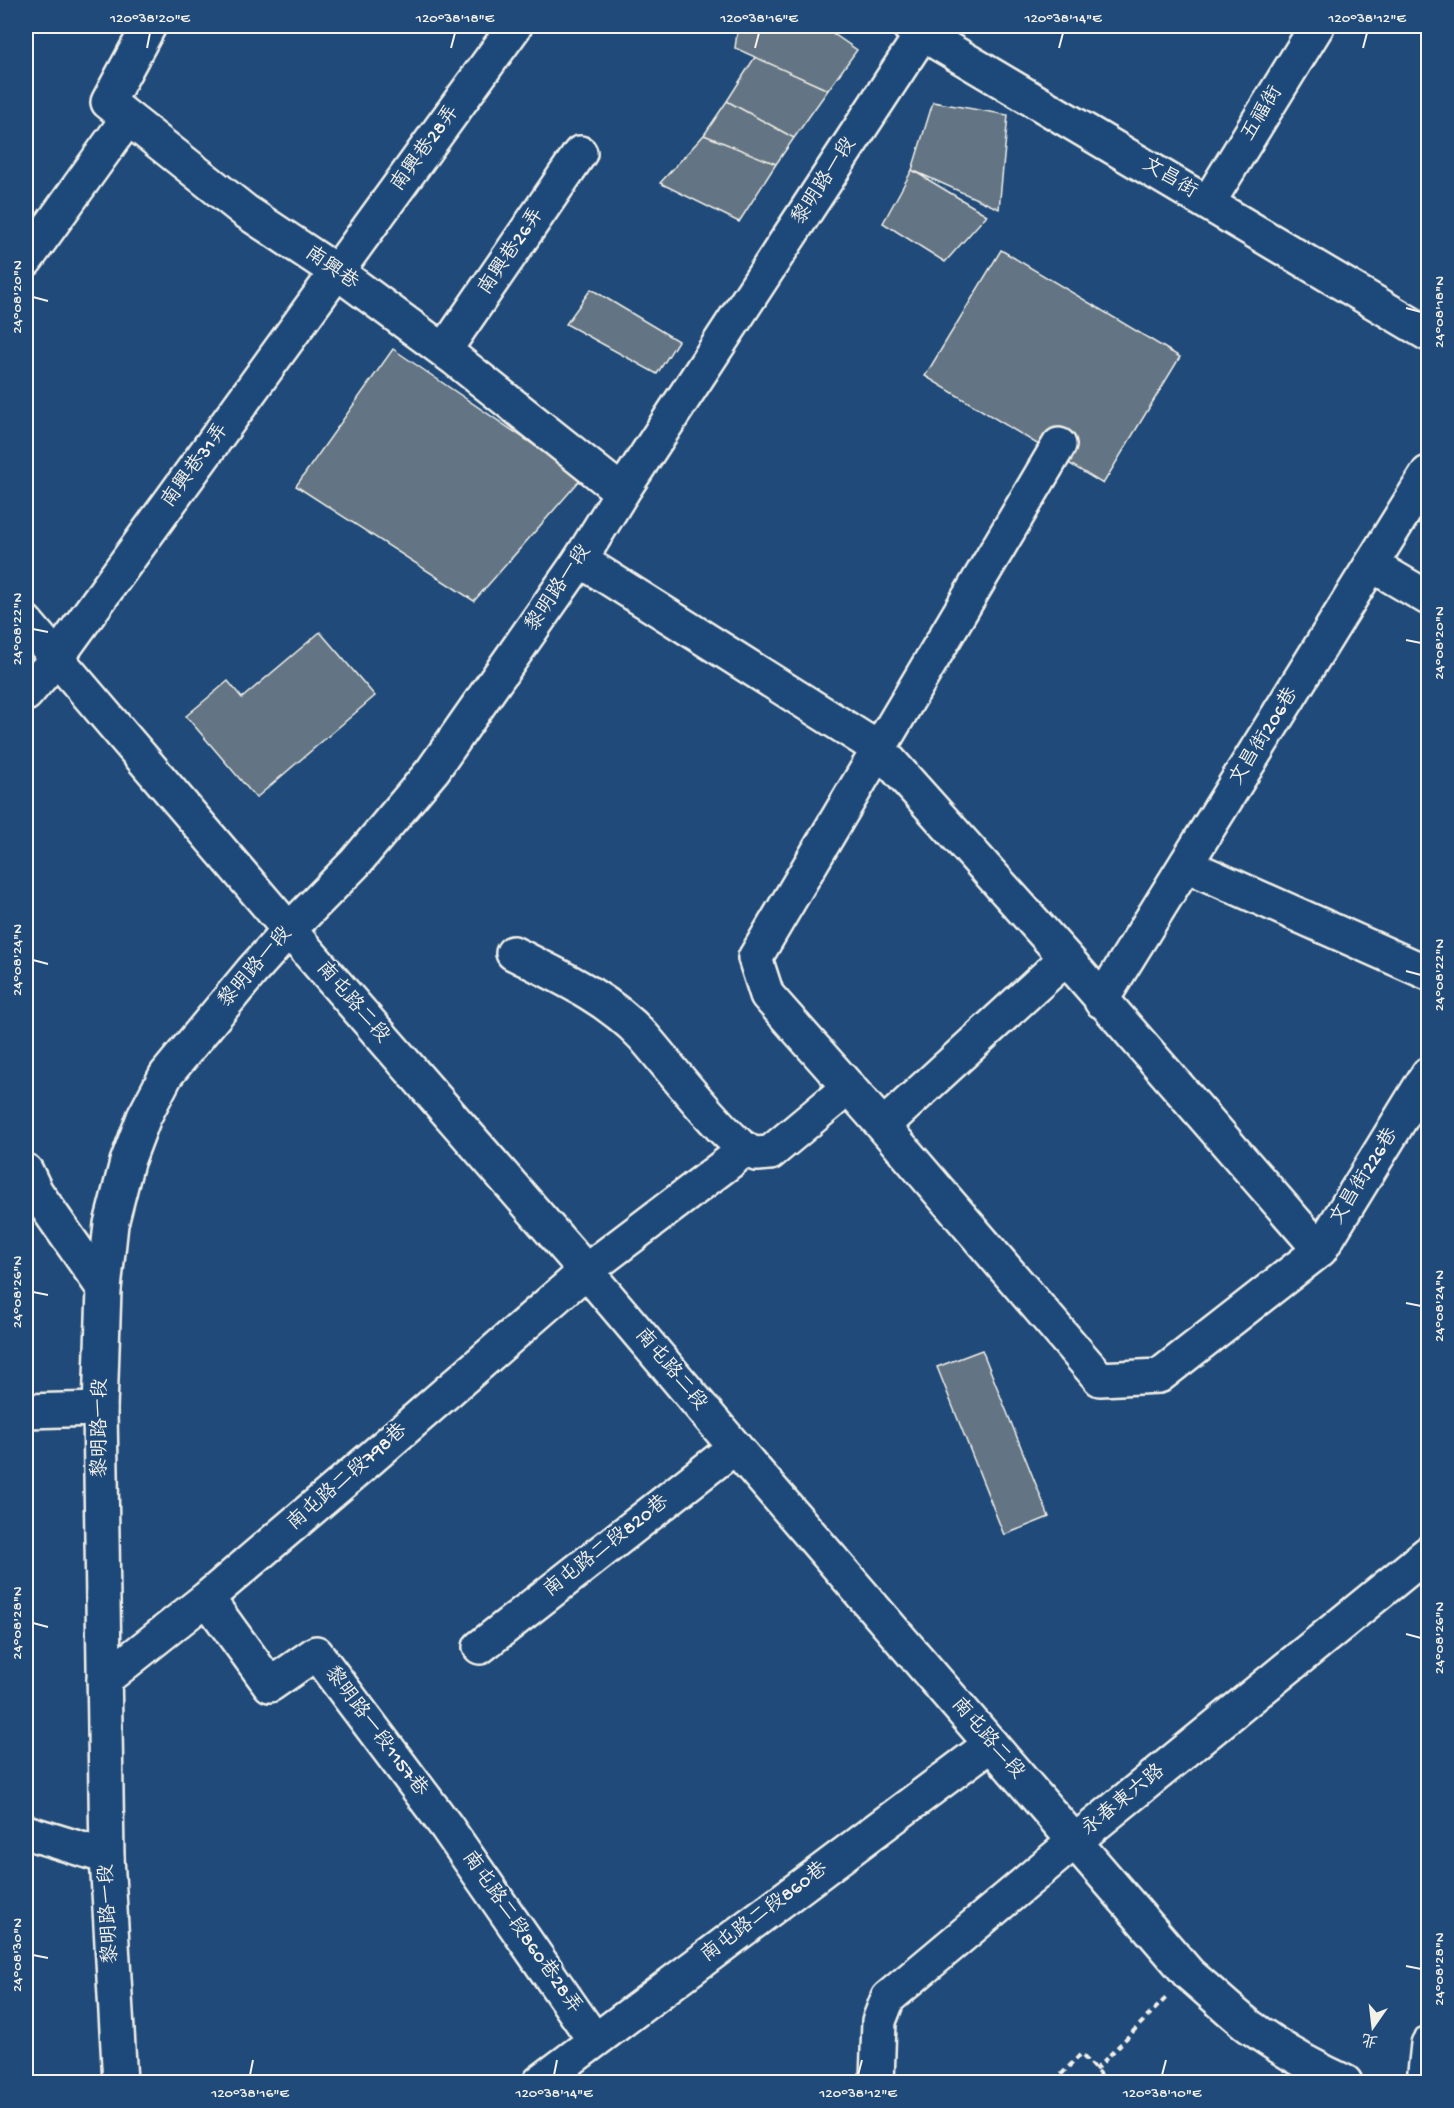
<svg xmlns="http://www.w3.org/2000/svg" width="1454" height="2108" font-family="'Gochi Hand','LXGW WenKai TC',sans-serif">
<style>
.building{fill:#647584;stroke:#f4f1e8;stroke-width:1.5}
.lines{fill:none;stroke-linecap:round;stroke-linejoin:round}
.minor-casing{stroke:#f4f1e8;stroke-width:38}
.major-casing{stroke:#f4f1e8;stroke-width:38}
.path{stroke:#f4f1e8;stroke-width:4;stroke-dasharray:6 4.5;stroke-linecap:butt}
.minor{stroke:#1f4a7a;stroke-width:33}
.major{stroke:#1f4a7a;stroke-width:33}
.ticks{fill:none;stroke:#f4f1e8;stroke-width:2}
.labels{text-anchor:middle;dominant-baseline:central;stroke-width:5;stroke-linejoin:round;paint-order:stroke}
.street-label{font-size:20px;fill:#f4f1e8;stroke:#1f4a7a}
.neatline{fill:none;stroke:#f4f1e8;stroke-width:2}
.ticks-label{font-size:15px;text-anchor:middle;fill:#f4f1e8}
</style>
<rect width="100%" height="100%" fill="#1f4a7a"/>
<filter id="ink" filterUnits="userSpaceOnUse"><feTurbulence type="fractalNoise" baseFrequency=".0167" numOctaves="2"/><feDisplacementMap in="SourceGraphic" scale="12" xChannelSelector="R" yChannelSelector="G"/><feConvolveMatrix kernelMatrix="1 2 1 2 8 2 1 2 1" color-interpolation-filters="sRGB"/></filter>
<g filter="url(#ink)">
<path class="building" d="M738 26H822L857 50 828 90 735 48Z
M755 57 828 90 794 138 727 101Z
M727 101 794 138 776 164 704 135Z
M933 102 1008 115 999 209 912 170Z
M704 135 776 164 739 222 660 183Z
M912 170 987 215 945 262 883 223Z
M1001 250 1180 357 1103 484 925 376Z
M591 289 678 341 657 374 566 324Z
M393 349 582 478 474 601 296 486Z
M320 632 375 696 256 798 186 716 228 681 242 698Z
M982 1350 1049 1517 1004 1535 937 1367Z"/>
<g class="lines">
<g class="minor-casing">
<path id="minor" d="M149 26 108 102 245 211 337 272 455 359 622 492
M909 26 1428 334
M1208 203 1317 26
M26 260 128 118
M444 351 580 153
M1059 445 755 958 767 995 883 1126 1100 1379 1159 1376 1320 1250 1428 1074
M580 560 879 749 1066 958 1320 1250
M1372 565 1428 598
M26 694 56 659 515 26
M1186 865 1428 973
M513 953C559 976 608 998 643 1036 664 1059 731 1149 756 1154 760 1154 766 1153 770 1153L849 1087
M1101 1001 1428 473
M883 1126 1066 958
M26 1171 36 1192 104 1289
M26 1411 100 1409
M207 1598 270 1685 316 1653 446 1826 595 2041
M480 1647 735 1447
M104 1680 207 1598 369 1460 586 1271 732 1160 744 1148
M26 1832 107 1857
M540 2082 991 1744
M877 2082 879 2021 888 1998 1075 1841 1428 1553
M1424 2082 1428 2044"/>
</g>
<g class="major-casing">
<path id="major" d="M26 622 289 930 586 1271 735 1447 1189 1974C1209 1991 1229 2010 1249 2026 1279 2048 1312 2067 1345 2082
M120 2082 107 1857 100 1409 104 1289 111 1224 127 1162 144 1117 166 1075 252 971 289 930 355 863 433 770 580 560 622 492 927 26"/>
</g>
<path class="path" d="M1095 2070 1166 1998
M1054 2082 1081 2054 1107 2082"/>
<use href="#minor" class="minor"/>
<use href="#major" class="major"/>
</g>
</g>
<path class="ticks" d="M147 48 150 33M451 48 455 33M755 48 759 33M1059 48 1063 33M1363 48 1367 33M33 297 48 301M1406 308 1421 312M33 629 48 632M1406 640 1421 643M33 960 48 964M1406 971 1421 975M33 1292 48 1295M1406 1303 1421 1306M33 1623 48 1627M1406 1634 1421 1638M33 1955 48 1958M1406 1966 1421 1969M250 2075 253 2060M554 2075 557 2060M858 2075 862 2060M1162 2075 1166 2060"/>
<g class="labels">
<g class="street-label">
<text transform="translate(1263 114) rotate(-59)">五福街</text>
<text transform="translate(426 149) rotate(-54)">南興巷28弄</text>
<text transform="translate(1169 179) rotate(31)">文昌街</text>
<text transform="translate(825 182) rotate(-57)">黎明路一段</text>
<text transform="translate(512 252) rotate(-56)">南興巷26弄</text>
<text transform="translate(331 269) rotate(35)">南興巷</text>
<text transform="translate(196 466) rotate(-54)">南興巷31弄</text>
<text transform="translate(559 589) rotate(-56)">黎明路一段</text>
<text transform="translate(1265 737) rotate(-58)">文昌街206巷</text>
<text transform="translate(256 968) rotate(-49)">黎明路一段</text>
<text transform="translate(352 1003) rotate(49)">南屯路二段</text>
<text transform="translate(1365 1177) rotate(-58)">文昌街226巷</text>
<text transform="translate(670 1370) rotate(50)">南屯路二段</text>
<text transform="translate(101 1428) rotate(-90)">黎明路一段</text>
<text transform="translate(348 1478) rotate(-41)">南屯路二段798巷</text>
<text transform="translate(607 1547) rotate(-38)">南屯路二段820巷</text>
<text transform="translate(375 1732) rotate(53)">黎明路一段1157巷</text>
<text transform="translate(987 1739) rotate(49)">南屯路二段</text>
<text transform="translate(1124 1801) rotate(-39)">永春東六路</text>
<text transform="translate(765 1913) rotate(-37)">南屯路二段860巷</text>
<text transform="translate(110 1914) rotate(-93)">黎明路一段</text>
<text transform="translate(521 1933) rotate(55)">南屯路二段860巷28弄</text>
</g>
</g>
<rect width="1454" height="2108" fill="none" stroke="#1f4a7a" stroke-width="66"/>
<g transform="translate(1373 2027) rotate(194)" stroke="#1f4a7a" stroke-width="4.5" paint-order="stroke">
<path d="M0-4.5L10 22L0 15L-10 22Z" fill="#f4f1e8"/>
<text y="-9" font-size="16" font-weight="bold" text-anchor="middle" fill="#f4f1e8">北</text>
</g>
<rect x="33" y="33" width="1388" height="2042" class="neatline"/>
<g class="ticks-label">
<text x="150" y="22">120°38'20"E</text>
<text x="455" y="22">120°38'18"E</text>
<text x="759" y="22">120°38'16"E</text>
<text x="1063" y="22">120°38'14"E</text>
<text x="1367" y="22">120°38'12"E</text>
<text transform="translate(16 297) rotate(-90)" y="5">24°08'20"N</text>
<text transform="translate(1438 312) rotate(-90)" y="5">24°08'18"N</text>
<text transform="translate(16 629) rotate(-90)" y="5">24°08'22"N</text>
<text transform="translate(1438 643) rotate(-90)" y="5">24°08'20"N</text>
<text transform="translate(16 960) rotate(-90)" y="5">24°08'24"N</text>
<text transform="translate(1438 975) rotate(-90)" y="5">24°08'22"N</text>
<text transform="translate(16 1292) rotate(-90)" y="5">24°08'26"N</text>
<text transform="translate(1438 1306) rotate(-90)" y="5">24°08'24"N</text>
<text transform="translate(16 1623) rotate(-90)" y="5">24°08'28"N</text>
<text transform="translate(1438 1638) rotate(-90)" y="5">24°08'26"N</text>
<text transform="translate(16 1955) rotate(-90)" y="5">24°08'30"N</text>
<text transform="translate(1438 1969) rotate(-90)" y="5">24°08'28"N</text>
<text x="250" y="2097">120°38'16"E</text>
<text x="554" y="2097">120°38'14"E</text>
<text x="858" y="2097">120°38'12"E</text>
<text x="1162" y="2097">120°38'10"E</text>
</g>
</svg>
